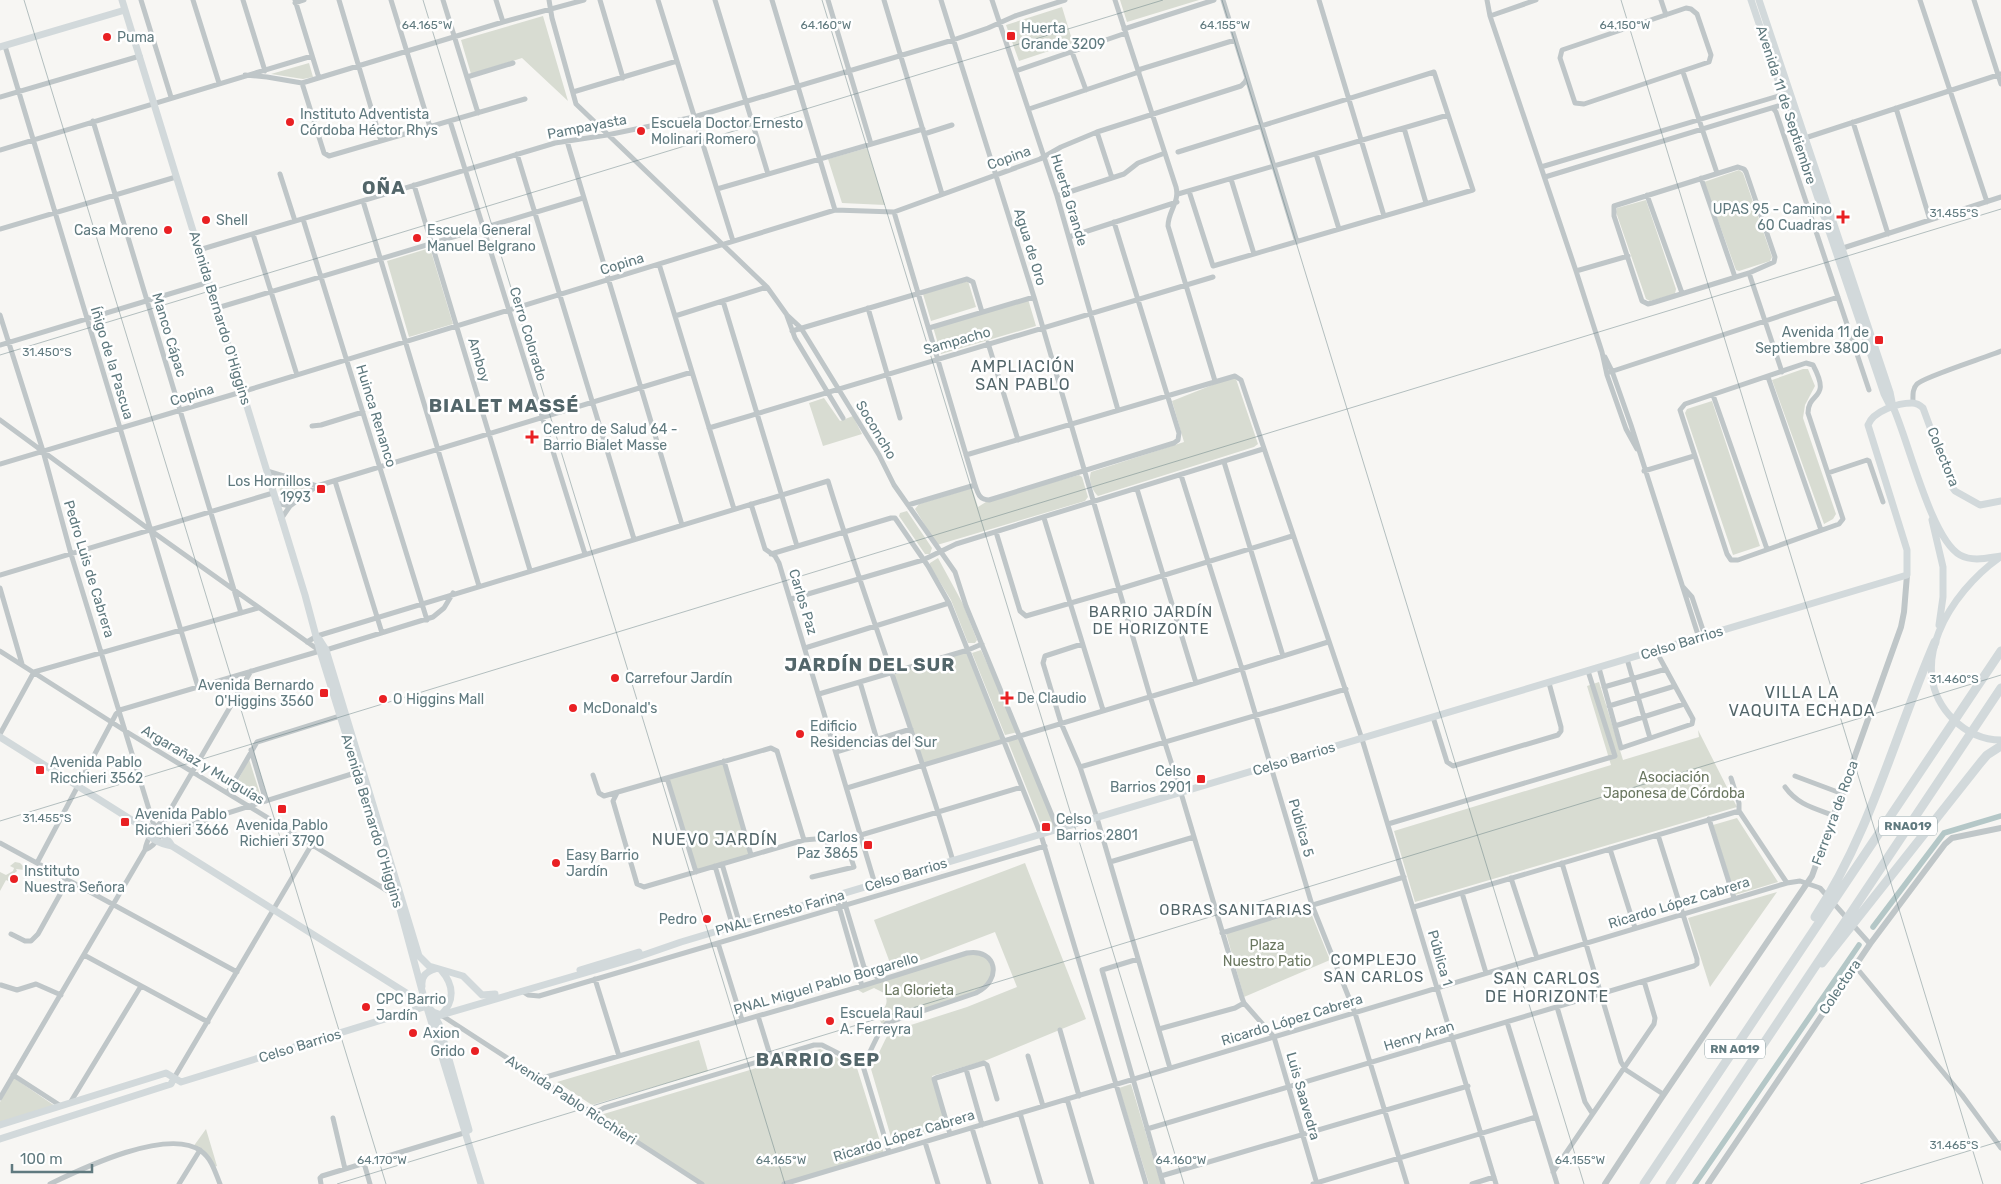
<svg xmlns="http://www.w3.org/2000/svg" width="2001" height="1184" font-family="Rubik,sans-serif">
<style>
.green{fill:#d8dcd2}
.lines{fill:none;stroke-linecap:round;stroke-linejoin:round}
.canal{stroke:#b4c7c7;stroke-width:5.5}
.minor{stroke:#bfc6c8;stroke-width:5}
.tertiary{stroke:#bfc6c8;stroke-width:6}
.secondary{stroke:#d2d9db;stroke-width:7}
.motorway{stroke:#d2d9db;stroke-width:9}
.ticks{fill:none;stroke:#607a7f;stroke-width:1;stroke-opacity:0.45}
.poi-dot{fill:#e92023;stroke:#fff;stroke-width:2}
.labels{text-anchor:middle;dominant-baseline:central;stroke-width:5;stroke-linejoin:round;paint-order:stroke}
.shield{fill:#fff;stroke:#90a2a5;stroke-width:1}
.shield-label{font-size:12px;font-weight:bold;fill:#607a7f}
.poi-label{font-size:14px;fill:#607a7f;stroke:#fff;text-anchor:start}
.street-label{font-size:14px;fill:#607a7f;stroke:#fff}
.park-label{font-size:14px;fill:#6a7760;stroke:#fff}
.neighbourhood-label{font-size:15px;letter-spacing:1px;fill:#53666a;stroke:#fff}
.quarter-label{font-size:16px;letter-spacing:1px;fill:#53666a;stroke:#fff}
.district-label{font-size:19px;font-weight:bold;letter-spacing:1px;fill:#53666a;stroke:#fff}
.ticks-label{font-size:12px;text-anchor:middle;fill:#607a7f;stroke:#fff;stroke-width:5;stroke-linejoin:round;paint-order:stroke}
</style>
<rect width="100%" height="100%" fill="#f7f6f3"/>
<path class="green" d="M1120 0H1199L1127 22Z
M1062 7 1073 43 1019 61 1006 25Z
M543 16 568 101 522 58 471 74 461 40Z
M309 63 313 77 303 79 271 74Z
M867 148 885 205 842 203 828 159Z
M1739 170 1743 173 1772 257 1770 261 1739 271 1736 270 1704 182Z
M1646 200 1676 289 1675 294 1650 301 1646 299 1616 212 1617 208Z
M430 248 453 324 409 337 387 261Z
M968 281 976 307 931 321 923 294Z
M1028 299 1036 326 941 354 933 327Z
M1803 369H1808L1815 386 1805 405 1803 418 1836 514 1833 519 1824 524 1772 380Z
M1235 376 1258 444 1254 447 1098 496C1092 491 1088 479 1091 472L1184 442 1172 401Z
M824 398 840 421 853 416 862 434 823 446 809 403Z
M1712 401 1760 546 1733 555 1685 413 1687 409Z
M1079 475 1082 477 1088 497 1085 501 937 545 915 509 919 504 972 488 978 507 989 500Z
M286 480 298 485 312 487 289 504C282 501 278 489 280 482Z
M907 511 932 548 930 554H925L899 516 900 513Z
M938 558 963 604 977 640 975 643H968L951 600 930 566V563Z
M968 650 1004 740 924 765 891 673Z
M981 650 1018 732 1005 735 972 653Z
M1599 682 1623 760 1699 737 1698 730 1737 807 1415 902 1394 831 1611 765 1587 686Z
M1018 735 1058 829 1044 832 1007 739Z
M249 759 261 797 250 800 233 790Z
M724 761 751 855 696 872 667 778Z
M1737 818 1778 882 1735 895 1713 825Z
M15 862 20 863 24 867 25 870 16 869 17 871 12 875 13 878 8 881 6 880 0 891V872L6 875 13 871 14 868 10 866Z
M1025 863 1086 1019 987 1060 932 1076 947 1127 893 1144 871 1069 889 1032 967 1007 1017 987 995 932 893 971 874 920Z
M1777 892 1710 987 1688 918Z
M1309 908 1330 960 1244 997 1226 933Z
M967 953 986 956 993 971 984 989 883 1026 878 1017C882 1008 891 1005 884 993L874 988 863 993 855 988Z
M699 1040 708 1071 592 1105 557 1082Z
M820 1049 857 1068 884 1154 784 1184H702L597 1116Z
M14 1078 55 1106 0 1123V1102Z
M1131 1084 1161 1184H1149L1119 1088Z
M206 1129 217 1166 214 1167 209 1159 193 1147Z"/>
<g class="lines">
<path class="canal" d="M1873 927 1944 833 2001 816
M1695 1184 1859 945"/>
<path class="minor" d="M141 0 171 97
M193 0 219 83
M243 0 265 71
M295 0 319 78
M339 0 381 141
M391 0 430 127
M443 0 478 113
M496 0 503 22
M549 0 552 18 576 104 767 287 787 315 801 328 879 455 894 485 955 572 966 606 1058 830
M600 0 623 78
M658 0 733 241
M715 0 768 174
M772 0 835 210
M828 0 871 144
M884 0 942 194
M941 0 1034 297 1150 696 1181 793 1242 998 1244 1003 1274 1037 1317 1184
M992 0 1057 196 1118 410
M1115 0 1176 187C1180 202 1168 211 1168 226L1215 381
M1319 0 1384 216
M1487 0 1490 16
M1536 0 1490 16 1576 271 1602 352 1607 375 1626 429 1637 449
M1661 0 1666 15
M1920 0 1987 202
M1974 0 2001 84
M295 3 304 0
M1686 8 1691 9 1697 14 1711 55 1709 62 1584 104 1575 103 1560 58 1562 50Z
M1124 29 1214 0
M5 46 198 687
M1072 52 1086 90
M1138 70 1235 40
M1016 71 1126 33
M1683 72 1717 173
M245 75 267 77 302 83 503 22 584 0
M467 77 513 63
M1247 78 1297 242
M302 83 324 153 329 156 525 99
M573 92 677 61
M0 97 140 56
M1773 108 1776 112 1869 390
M1896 108 1930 220
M1029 109 1139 72
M93 121 241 613
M450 121 585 554
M1853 122 1888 234
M1404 128 1426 203
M1097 132 1112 178
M924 134 952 125
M1802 139 2001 74
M567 141 682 525
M0 150 312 56
M1178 152 1434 72 1473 190 1213 266 1189 191
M517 154 634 539
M1316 154 1339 229
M1541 167 1785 94
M1738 167 1744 169 1746 172 1775 257 1774 262 1749 273 1652 303 1648 304 1642 301 1614 216V206Z
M280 174 295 221
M1545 177 1788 103
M1701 178 1735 277
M1231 179 1254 254
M414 185 530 570
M717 189 923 129
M1178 194 1448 115
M1647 195 1682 293
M1057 196 1124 174 1138 163 1165 153
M363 201 479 586
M894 212 975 485
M303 219 427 620
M0 229 176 177
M253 234 297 375
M1069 237 1177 202
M1840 249 2001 197
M199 250 555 143 607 135 694 117 953 40 988 28 1015 16 1065 0
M659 264 734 509
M1576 271 1628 256
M1749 273 1782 372
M723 301 797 546
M217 308 583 198
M868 308 900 418
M0 315 43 451 71 554 155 829
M675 316 767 287
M787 316 795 338 843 418
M929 328 1034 297
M792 331 967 279 973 282 982 312
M988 343 1018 440
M0 345 209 282
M1605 357 1612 371 1631 425 1699 638
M1806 363 1813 365C1832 401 1808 391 1808 413L1843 519 1839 524 1738 560H1731L1727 554 1680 410 1685 404Z
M1610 372 1838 297
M1768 377 1821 530
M1713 395 1767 549
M1913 403C1913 396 1912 389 1917 384 1923 377 1987 357 2001 351
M0 420 150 530 320 651
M312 426 321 425 363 412
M709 428 1213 277
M966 455 1235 376 1241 380 1362 739 1496 1184
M1224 462 1283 656
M0 464 248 390 835 210 894 212 1040 159 1061 147 1097 132 1241 86 1245 82 1247 78 1223 0
M267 471 317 486
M1644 471 1694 456
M1828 473 1867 460 1869 461 1883 502
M1181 475 1242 669 1312 905 1355 1013 1407 1184
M335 481 382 633
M271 487 276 481 284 476
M1137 489 1196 683
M276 503 290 506
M751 504 765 549 775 556 779 563 875 884
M908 505 975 485C978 493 979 500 989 500L1174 443 1178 440 1179 433 1114 222
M1044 518 1103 710
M281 519 290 506 317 486 692 372
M996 532 1020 611 1026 616 1119 589 1292 536
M771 554 891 518H895L928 566 949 603 1041 835 1146 1184
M0 575 273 493
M1683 587 1692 597 1705 636
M0 588 22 664
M791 599 923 560 956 544 1263 449
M307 642 317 636 828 481C867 608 915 733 953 861
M1082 644 1045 656 1043 663 1061 723 1080 767 1097 818 1170 1068
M805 648 949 603
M326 650 433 617 444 608 453 593
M0 651 127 732 396 896
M1627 659 1650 738
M1599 668 1621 748 1692 724 1693 719 1656 651
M860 682 877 740
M1604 687 1666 669
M819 694 968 650 982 644
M1609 706 1675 686
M1433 717 1447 762 1453 766 1558 735 1561 731V727L1549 683
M1615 726 1684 704
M0 734 34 672 258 608
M251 750 266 801
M836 752 911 729
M724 761 751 855
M1080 767 1346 689
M593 775 599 793 604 796 771 748 777 751 804 840
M1795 776 1843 794
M667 778 696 872
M1731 778 1739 803V811L1787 883
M1785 787C1798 805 1814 808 1835 816
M847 788 1196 683 1328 642
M228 792 257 742 340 716
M617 793 613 801 637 884 644 887 804 840 861 835 1022 787
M1709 819 1734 898
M1388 824 1615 756 1588 671
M161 834 358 772
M0 843 237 972
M1610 849 1635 928
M145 850C157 845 164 831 165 819
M1110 862 1194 837
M37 863 116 714 120 710 320 651
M1562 863 1621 1062 1626 1070 1663 1094
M722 864 740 925
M715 866 733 927
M812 877 854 867 849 852 829 851 826 837
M1511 878 1537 958
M1462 893 1486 973
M842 894 864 967 881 980
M836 896 862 986
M1414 907 1739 811
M1222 933 1404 877
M11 934 25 941H31L38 934 68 880
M718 943 742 1020
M84 955 208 1022
M1138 959 1102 970 1163 1184
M1855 966 1962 1095 2001 1148
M595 979 619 1056
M1 985 17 990 36 984 61 995
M522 991 528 995 539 996 1045 846
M1557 1007 1585 1102 1592 1113
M441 1015 702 1184
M758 1016 771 1058
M1507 1022 1557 1184
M1159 1029 1235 1008 1244 1003
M1060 1030 1079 1096
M1028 1056 1043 1106
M966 1069 982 1125
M13 1075 61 1106
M174 1078 312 844
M539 1079 862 986 967 953C997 948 1003 980 976 993L887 1023 881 1029 863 1066 889 1152
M0 1098 145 850C147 838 155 826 165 819L251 671
M1067 1099 1092 1184
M70 1103 141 986
M1020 1113 1041 1184
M593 1114 604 1108 814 1045H822L863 1066
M333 1118 345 1169
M972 1128 989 1184
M1147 1129 1694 966 1697 964V959L1658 835
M950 1134 934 1079 936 1078 984 1063 987 1065 997 1099
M925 1142 938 1184
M364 1163 370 1184
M1553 1172 1654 1024 1655 1018 1644 981
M1161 1176 1468 1086
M50 1184C83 1168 168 1127 201 1151 212 1159 215 1172 220 1184
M179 1184 200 1150
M321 1184 320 1178 322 1176 467 1132
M784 1184 1787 883 1800 881 1820 888 1870 944
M1313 1184 1536 1117
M1472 1184 1494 1177"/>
<path class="tertiary" d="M1605 1184 1660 1100 1812 876 1901 627 1904 612 1907 575
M1708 1184 1870 944 1945 844 1952 838 2001 828"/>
<path class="secondary" d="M122 0 305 595 320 651 400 909 424 998 481 1184
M1751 0 1884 394 1889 404 1892 406
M1759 0 1890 392 1893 407C1908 439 1931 539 1960 555 1973 562 1987 558 2001 556
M0 47 125 10
M1932 520 1943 567V597L1939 625
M1999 558C1951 592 1902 668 1953 719 1966 732 1982 740 2001 740
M319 639 326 650 419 956 429 966 463 976 482 995 495 994
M0 737 138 824C146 835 158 844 172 846L427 1006 433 1012 441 1015
M138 824C152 826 165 834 172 846
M441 970C454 985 455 1001 441 1015
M580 970 639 952
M422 986C421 976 426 972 435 969
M432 1012 439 1024 469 1130
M441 1015 629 960 681 942 1907 575V550L1868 425C1873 411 1898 403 1912 403 1917 403 1920 405 1923 408L1952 487 1955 491 1980 505 2001 501
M0 1125 166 1073 181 1082 427 1006
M0 1139 171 1084 174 1078"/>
<path class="motorway" d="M1815 917C1871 832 1895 734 1935 642
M1822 963 1981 762 1987 755 2001 746
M1644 1184 2001 651
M1670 1184 2001 688"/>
</g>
<path class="ticks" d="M24 0 386 1184M423 0 785 1184M822 0 1184 1184M1222 0 1584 1184M1621 0 1983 1184M0 355 1163 0M0 821 2001 209M337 1184 2001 675M1860 1184 2001 1141"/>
<g class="poi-dot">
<rect x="1006" y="31" width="10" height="10" rx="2.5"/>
<circle cx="107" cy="37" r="5"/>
<circle cx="290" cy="122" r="5"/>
<circle cx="641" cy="131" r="5"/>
<path d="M1840.5 209.5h5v5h5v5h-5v5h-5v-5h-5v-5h5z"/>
<circle cx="206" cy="220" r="5"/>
<circle cx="168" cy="230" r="5"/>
<circle cx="417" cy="238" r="5"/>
<rect x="1874" y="335" width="10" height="10" rx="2.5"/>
<path d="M529.5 429.5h5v5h5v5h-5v5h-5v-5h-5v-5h5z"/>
<rect x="316" y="484" width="10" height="10" rx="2.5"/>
<circle cx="615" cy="678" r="5"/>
<rect x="319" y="688" width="10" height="10" rx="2.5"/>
<path d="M1004.5 690.5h5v5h5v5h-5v5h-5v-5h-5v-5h5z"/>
<circle cx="383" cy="699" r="5"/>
<circle cx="573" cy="708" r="5"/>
<circle cx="800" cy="734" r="5"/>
<rect x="35" y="765" width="10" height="10" rx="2.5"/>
<rect x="1196" y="774" width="10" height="10" rx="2.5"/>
<rect x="277" y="804" width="10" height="10" rx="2.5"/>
<rect x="120" y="817" width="10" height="10" rx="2.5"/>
<rect x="1041" y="822" width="10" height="10" rx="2.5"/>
<rect x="863" y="840" width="10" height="10" rx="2.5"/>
<circle cx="556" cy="863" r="5"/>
<circle cx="14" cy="879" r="5"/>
<circle cx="707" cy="919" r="5"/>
<circle cx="366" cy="1007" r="5"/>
<circle cx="830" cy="1021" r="5"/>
<circle cx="413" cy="1033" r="5"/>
<circle cx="475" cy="1051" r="5"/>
</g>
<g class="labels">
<g class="shield">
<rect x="1879" y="816.5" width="58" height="19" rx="4"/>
<rect x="1705" y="1039.5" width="60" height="19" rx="4"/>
</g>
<g class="shield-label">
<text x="1908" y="826">RNA019</text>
<text x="1735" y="1049">RN A019</text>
</g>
<g class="poi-label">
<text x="1021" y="28">Huerta<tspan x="1021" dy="16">Grande 3209</tspan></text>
<text x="117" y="37">Puma</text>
<text x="300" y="114">Instituto Adventista<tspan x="300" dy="16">Córdoba Héctor Rhys</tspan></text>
<text x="651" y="123">Escuela Doctor Ernesto<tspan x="651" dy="16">Molinari Romero</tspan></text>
<text x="1832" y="209" text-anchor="end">UPAS 95 - Camino<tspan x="1832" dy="16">60 Cuadras</tspan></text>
<text x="216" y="220">Shell</text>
<text x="158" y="230" text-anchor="end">Casa Moreno</text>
<text x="427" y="230">Escuela General<tspan x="427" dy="16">Manuel Belgrano</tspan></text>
<text x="1869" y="332" text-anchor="end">Avenida 11 de<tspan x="1869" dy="16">Septiembre 3800</tspan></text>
<text x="543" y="429">Centro de Salud 64 -<tspan x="543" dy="16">Barrio Bialet Masse</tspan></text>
<text x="311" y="481" text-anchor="end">Los Hornillos<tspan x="311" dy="16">1993</tspan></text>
<text x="625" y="678">Carrefour Jardín</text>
<text x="314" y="685" text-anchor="end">Avenida Bernardo<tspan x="314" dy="16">O'Higgins 3560</tspan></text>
<text x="1017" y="698">De Claudio</text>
<text x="393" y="699">O Higgins Mall</text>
<text x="583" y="708">McDonald's</text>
<text x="810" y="726">Edificio<tspan x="810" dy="16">Residencias del Sur</tspan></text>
<text x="50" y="762">Avenida Pablo<tspan x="50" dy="16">Ricchieri 3562</tspan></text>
<text x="1191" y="771" text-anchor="end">Celso<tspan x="1191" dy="16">Barrios 2901</tspan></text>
<text x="135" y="814">Avenida Pablo<tspan x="135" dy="16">Ricchieri 3666</tspan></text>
<text x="1056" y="819">Celso<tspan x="1056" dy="16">Barrios 2801</tspan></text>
<text x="282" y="825" text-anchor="middle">Avenida Pablo<tspan x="282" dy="16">Richieri 3790</tspan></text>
<text x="858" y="837" text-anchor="end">Carlos<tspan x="858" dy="16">Paz 3865</tspan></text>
<text x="566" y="855">Easy Barrio<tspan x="566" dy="16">Jardín</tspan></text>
<text x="24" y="871">Instituto<tspan x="24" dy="16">Nuestra Señora</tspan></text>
<text x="697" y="919" text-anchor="end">Pedro</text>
<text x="376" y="999">CPC Barrio<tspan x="376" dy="16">Jardín</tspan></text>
<text x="840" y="1013">Escuela Raul<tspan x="840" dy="16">A. Ferreyra</tspan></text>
<text x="423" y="1033">Axion</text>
<text x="465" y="1051" text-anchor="end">Grido</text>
</g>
<g class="street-label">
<text transform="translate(1786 105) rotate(72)">Avenida 11 de Septiembre</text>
<text transform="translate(587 127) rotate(-11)">Pampayasta</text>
<text transform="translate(1009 158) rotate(-20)">Copina</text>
<text transform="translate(1069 200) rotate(73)">Huerta Grande</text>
<text transform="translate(1030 247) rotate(73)">Agua de Oro</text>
<text transform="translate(622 264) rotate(-17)">Copina</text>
<text transform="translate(220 318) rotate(73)">Avenida Bernardo O'Higgins</text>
<text transform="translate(528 334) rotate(73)">Cerro Colorado</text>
<text transform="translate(169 335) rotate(73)">Manco Cápac</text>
<text transform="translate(957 341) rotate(-16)">Sampacho</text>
<text transform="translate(479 360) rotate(73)">Amboy</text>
<text transform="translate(112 363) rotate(73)">Íñigo de la Pascua</text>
<text transform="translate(192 395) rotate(-17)">Copina</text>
<text transform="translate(376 416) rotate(73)">Huinca Renanco</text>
<text transform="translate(876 430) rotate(59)">Soconcho</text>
<text transform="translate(1943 457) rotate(68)">Colectora</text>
<text transform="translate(89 569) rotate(73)">Pedro Luis de Cabrera</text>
<text transform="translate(803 602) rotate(73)">Carlos Paz</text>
<text transform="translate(1682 643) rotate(-17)">Celso Barrios</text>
<text transform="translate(1294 759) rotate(-17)">Celso Barrios</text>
<text transform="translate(203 765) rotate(31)">Argarañaz y Murguías</text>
<text transform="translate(1835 813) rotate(-70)">Ferreyra de Roca</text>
<text transform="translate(372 821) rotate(73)">Avenida Bernardo O'Higgins</text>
<text transform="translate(1301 828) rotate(74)">Pública 5</text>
<text transform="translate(906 875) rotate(-17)">Celso Barrios</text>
<text transform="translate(1679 903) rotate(-17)">Ricardo López Cabrera</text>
<text transform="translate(780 913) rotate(-16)">PNAL Ernesto Farina</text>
<text transform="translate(1440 958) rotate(74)">Pública 1</text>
<text transform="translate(826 984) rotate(-16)">PNAL Miguel Pablo Borgarello</text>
<text transform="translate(1840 987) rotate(-56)">Colectora</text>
<text transform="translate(1292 1020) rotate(-17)">Ricardo López Cabrera</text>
<text transform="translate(1419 1036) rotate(-17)">Henry Aran</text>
<text transform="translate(300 1046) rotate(-17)">Celso Barrios</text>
<text transform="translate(1303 1096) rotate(74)">Luis Saavedra</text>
<text transform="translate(571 1100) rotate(33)">Avenida Pablo Ricchieri</text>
<text transform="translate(904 1136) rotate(-17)">Ricardo López Cabrera</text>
</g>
<g class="park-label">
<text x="1674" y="777">Asociación<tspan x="1674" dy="16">Japonesa de Córdoba</tspan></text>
<text x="1267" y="945">Plaza<tspan x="1267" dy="16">Nuestro Patio</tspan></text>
<text x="919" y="990">La Glorieta</text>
</g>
<g class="neighbourhood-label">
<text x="1151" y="612">BARRIO JARDÍN<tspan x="1151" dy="17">DE HORIZONTE</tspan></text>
<text x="1236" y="910">OBRAS SANITARIAS</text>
<text x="1374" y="960">COMPLEJO<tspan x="1374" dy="17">SAN CARLOS</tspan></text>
</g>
<g class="quarter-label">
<text x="1023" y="366">AMPLIACIÓN<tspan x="1023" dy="18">SAN PABLO</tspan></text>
<text x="1802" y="692">VILLA LA<tspan x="1802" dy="18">VAQUITA ECHADA</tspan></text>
<text x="715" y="839">NUEVO JARDÍN</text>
<text x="1547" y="978">SAN CARLOS<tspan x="1547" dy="18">DE HORIZONTE</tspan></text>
</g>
<g class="district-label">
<text x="384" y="187">OÑA</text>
<text x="504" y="405">BIALET MASSÉ</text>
<text x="870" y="664">JARDÍN DEL SUR</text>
<text x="818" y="1059">BARRIO SEP</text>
</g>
</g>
<g class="ticks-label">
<text x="1625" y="29">64.150°W</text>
<text x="427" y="29">64.165°W</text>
<text x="826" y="29">64.160°W</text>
<text x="1225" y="29">64.155°W</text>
<text x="1954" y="217">31.455°S</text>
<text x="47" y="356">31.450°S</text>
<text x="1954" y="683">31.460°S</text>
<text x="47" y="822">31.455°S</text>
<text x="1954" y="1149">31.465°S</text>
<text x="382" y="1164">64.170°W</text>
<text x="781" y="1164">64.165°W</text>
<text x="1181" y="1164">64.160°W</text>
<text x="1580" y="1164">64.155°W</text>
</g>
<path d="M12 1164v8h80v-8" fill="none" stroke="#607a7f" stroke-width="2.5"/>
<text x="20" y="1164" font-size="15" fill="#607a7f" stroke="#ffffff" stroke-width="4" paint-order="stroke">100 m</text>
</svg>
